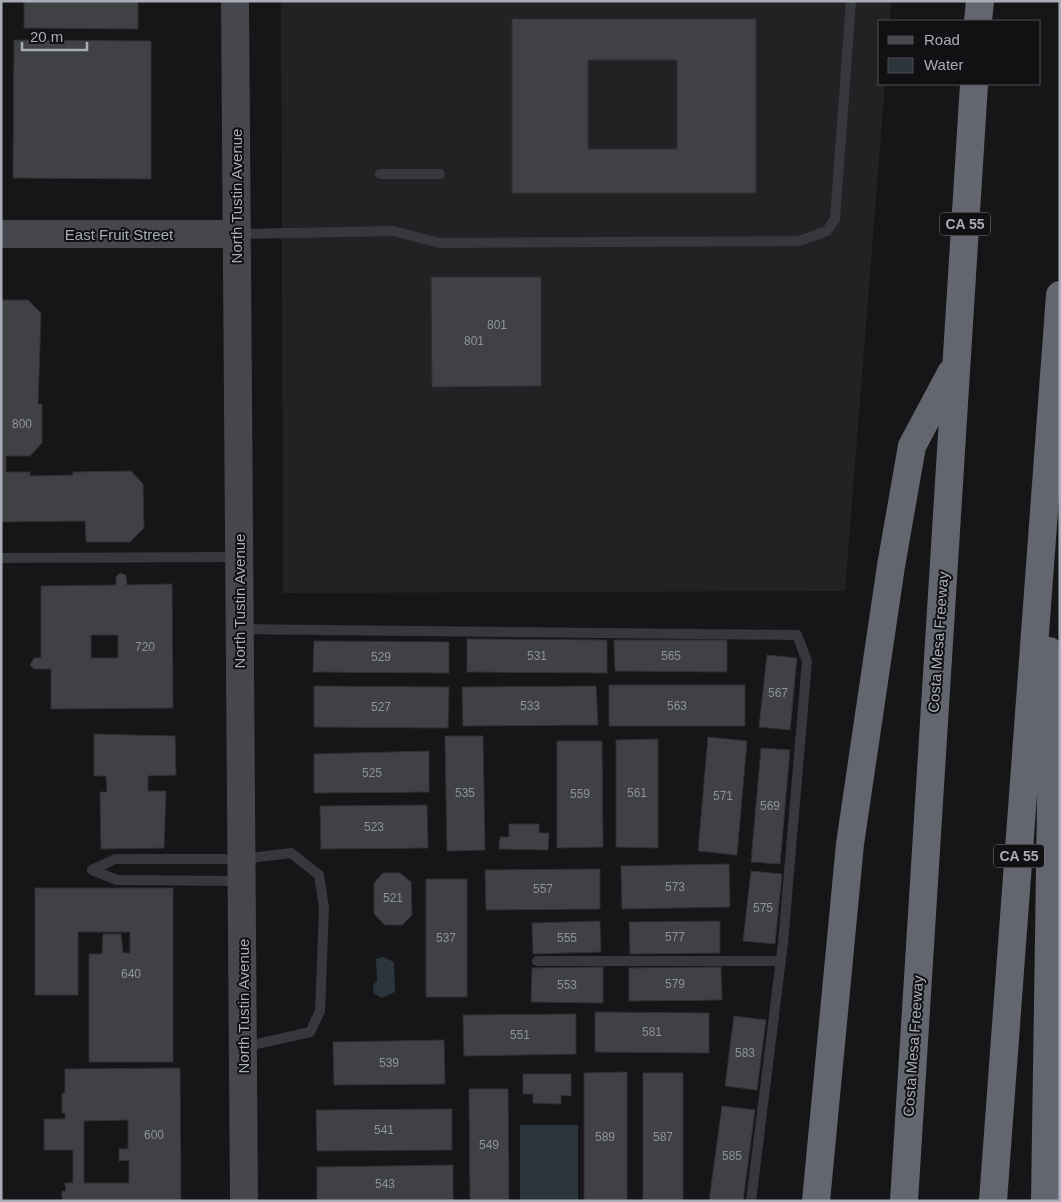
<svg xmlns="http://www.w3.org/2000/svg" width="1061" height="1202" font-family="Arial,sans-serif">
<style>
.built{fill:#222225}
.water{fill:#2c353c}
.building{fill:#404145;stroke:#303034;fill-rule:evenodd}
.lines{fill:none;stroke-linecap:round;stroke-linejoin:round}
.lane{stroke:#37383d;stroke-width:10}
.secondary{stroke:#45474d;stroke-width:28}
.highway{stroke:#63666e;stroke-width:28}
.labels{text-anchor:middle;dominant-baseline:central;stroke-width:4;stroke-linejoin:round;paint-order:stroke}
.number-label{font-size:12px;fill:#8e929b}
.shield{fill:#111113;stroke:#7b7e86;stroke-width:1}
.shield-label{font-size:14px;font-weight:bold;fill:#a8adb8}
.street-label{font-size:15px;fill:#a8adb8;stroke:#111113}
</style>
<rect width="100%" height="100%" fill="#161618"/>
<path class="built" d="M281 1H891L890 21H880V84H885L845 591 283 593Z"/>
<path class="water" d="M383 957 394 962 395 992 382 998 374 994 373 985 377 981 376 959Z
M520 1125H578V1201H520Z"/>
<path class="building" d="M24 1H138V29L24 28Z
M512 19H756V193H512ZM588 60H677V149H588Z
M14 40 151 41V179L13 178Z
M431 277H541V386L432 387Z
M1 300H28L41 313 38 404H42V443L30 456H6V472H30V476L73 475V472L131 471 143 484 144 528 130 542H86L85 521 1 522Z
M120 573 126 575 127 585 172 584 173 708 51 709V669H34L30 665 34 658H41V586L116 585V577ZM91 635H118V658H91Z
M467 639 607 640V673L467 672Z
M614 640H727V672L615 671Z
M314 641 449 642V673L313 672Z
M767 655 797 658 790 730 759 727Z
M609 685H745V726H609Z
M314 686 449 687 448 728 314 727Z
M596 686 598 725 463 726 462 687Z
M94 734 175 736 176 775 148 776V791H166L164 848 101 849 100 792H107L106 776H94Z
M445 736H483L485 850 447 851Z
M708 737 747 741 737 855 698 851Z
M658 739V848L616 847V740Z
M557 741H602L603 847 557 848Z
M761 748 790 750 780 864 751 862Z
M429 751V792L314 793V754Z
M427 805 428 848 321 849 320 806Z
M509 824H539V833H549L548 850 499 849 500 837H509Z
M729 864 730 907 622 909 621 866Z
M600 869V909L486 910 485 870Z
M751 871 782 874 775 944 743 941Z
M383 873H400L411 882 412 915 402 925H385L374 914V883Z
M426 879H467V997H426Z
M35 888H173V1062H89V954H102L103 934H121L123 953H130V932H78V995H35Z
M600 921 601 952 533 954 532 923Z
M720 921V953L630 954 629 922Z
M603 967V1003L531 1002 532 968Z
M721 967 722 1000 629 1001V968Z
M595 1012 709 1013V1053L595 1052Z
M576 1014V1054L464 1056 463 1015Z
M734 1016 766 1020 757 1090 725 1086Z
M444 1040 445 1084 334 1085 333 1042Z
M180 1068 181 1201H62V1191H66L65 1183H73V1150H44V1119H65V1113H62V1093H65V1069ZM128 1120V1149H119V1161L129 1160V1183H84V1121Z
M627 1072V1201H584V1073Z
M643 1073H683V1201H643Z
M523 1074H571V1096L561 1095V1104L533 1103V1094H523Z
M469 1089H508L509 1201H470Z
M722 1106 755 1110 743 1201H709Z
M452 1109V1150L317 1151 316 1110Z
M453 1165V1201H317V1167Z"/>
<g class="lines">
<path class="lane" d="M380 174H440
M239 234 393 231 440 243 799 241 827 231 835 219 851 1
M1 558 238 557
M241 629 797 635 807 661 783 943 751 1201
M92 870 115 859H241L291 853 319 875 324 908 320 1011 310 1032 243 1047
M92 870 117 880 239 881
M537 961H781"/>
<path class="secondary" d="M235 1 244 1201
M1 234H237"/>
<path class="highway" d="M978 21 980 1
M816 1201 850 844 891 566 912 446 951 373
M904 1201 974 84
M993 1201 1060 295
M1045 1201 1052 739 1049 651"/>
</g>
<g class="labels">
<g class="number-label">
<text x="497" y="325">801</text>
<text x="474" y="341">801</text>
<text x="22" y="424">800</text>
<text x="145" y="647">720</text>
<text x="537" y="656">531</text>
<text x="671" y="656">565</text>
<text x="381" y="657">529</text>
<text x="778" y="693">567</text>
<text x="530" y="706">533</text>
<text x="677" y="706">563</text>
<text x="381" y="707">527</text>
<text x="372" y="773">525</text>
<text x="465" y="793">535</text>
<text x="637" y="793">561</text>
<text x="580" y="794">559</text>
<text x="723" y="796">571</text>
<text x="770" y="806">569</text>
<text x="374" y="827">523</text>
<text x="675" y="887">573</text>
<text x="543" y="889">557</text>
<text x="393" y="898">521</text>
<text x="763" y="908">575</text>
<text x="675" y="937">577</text>
<text x="446" y="938">537</text>
<text x="567" y="938">555</text>
<text x="131" y="974">640</text>
<text x="675" y="984">579</text>
<text x="567" y="985">553</text>
<text x="652" y="1032">581</text>
<text x="520" y="1035">551</text>
<text x="745" y="1053">583</text>
<text x="389" y="1063">539</text>
<text x="384" y="1130">541</text>
<text x="154" y="1135">600</text>
<text x="605" y="1137">589</text>
<text x="663" y="1137">587</text>
<text x="489" y="1145">549</text>
<text x="732" y="1156">585</text>
<text x="385" y="1184">543</text>
</g>
<g class="shield">
<rect x="940" y="212.5" width="50" height="23" rx="4"/>
<rect x="994" y="844.5" width="50" height="23" rx="4"/>
</g>
<g class="shield-label">
<text x="965" y="224">CA 55</text>
<text x="1019" y="856">CA 55</text>
</g>
<g class="street-label">
<text transform="translate(236 196) rotate(-90)">North Tustin Avenue</text>
<text x="119" y="234">East Fruit Street</text>
<text transform="translate(239 601) rotate(-90)">North Tustin Avenue</text>
<text transform="translate(938 642) rotate(-86)">Costa Mesa Freeway</text>
<text transform="translate(243 1006) rotate(-90)">North Tustin Avenue</text>
<text transform="translate(913 1046) rotate(-86)">Costa Mesa Freeway</text>
</g>
</g>
<rect width="1061" height="1202" fill="none" stroke="#a8adb8" stroke-width="5"/>
<rect x="878" y="20" width="162" height="65" fill="#111113" stroke="#4d4f55"/>
<rect x="888" y="36" width="25" height="8" fill="#45474d" stroke="#4d4f55"/>
<text x="924" y="45" font-size="15" fill="#a8adb8">Road</text>
<rect x="888" y="58" width="25" height="15" fill="#2c353c" stroke="#4d4f55"/>
<text x="924" y="70" font-size="15" fill="#a8adb8">Water</text>
<path d="M22 42v8h65v-8" fill="none" stroke="#a8adb8" stroke-width="2.5"/>
<text x="30" y="42" font-size="15" fill="#a8adb8" stroke="#111113" stroke-width="4" paint-order="stroke">20 m</text>
</svg>
